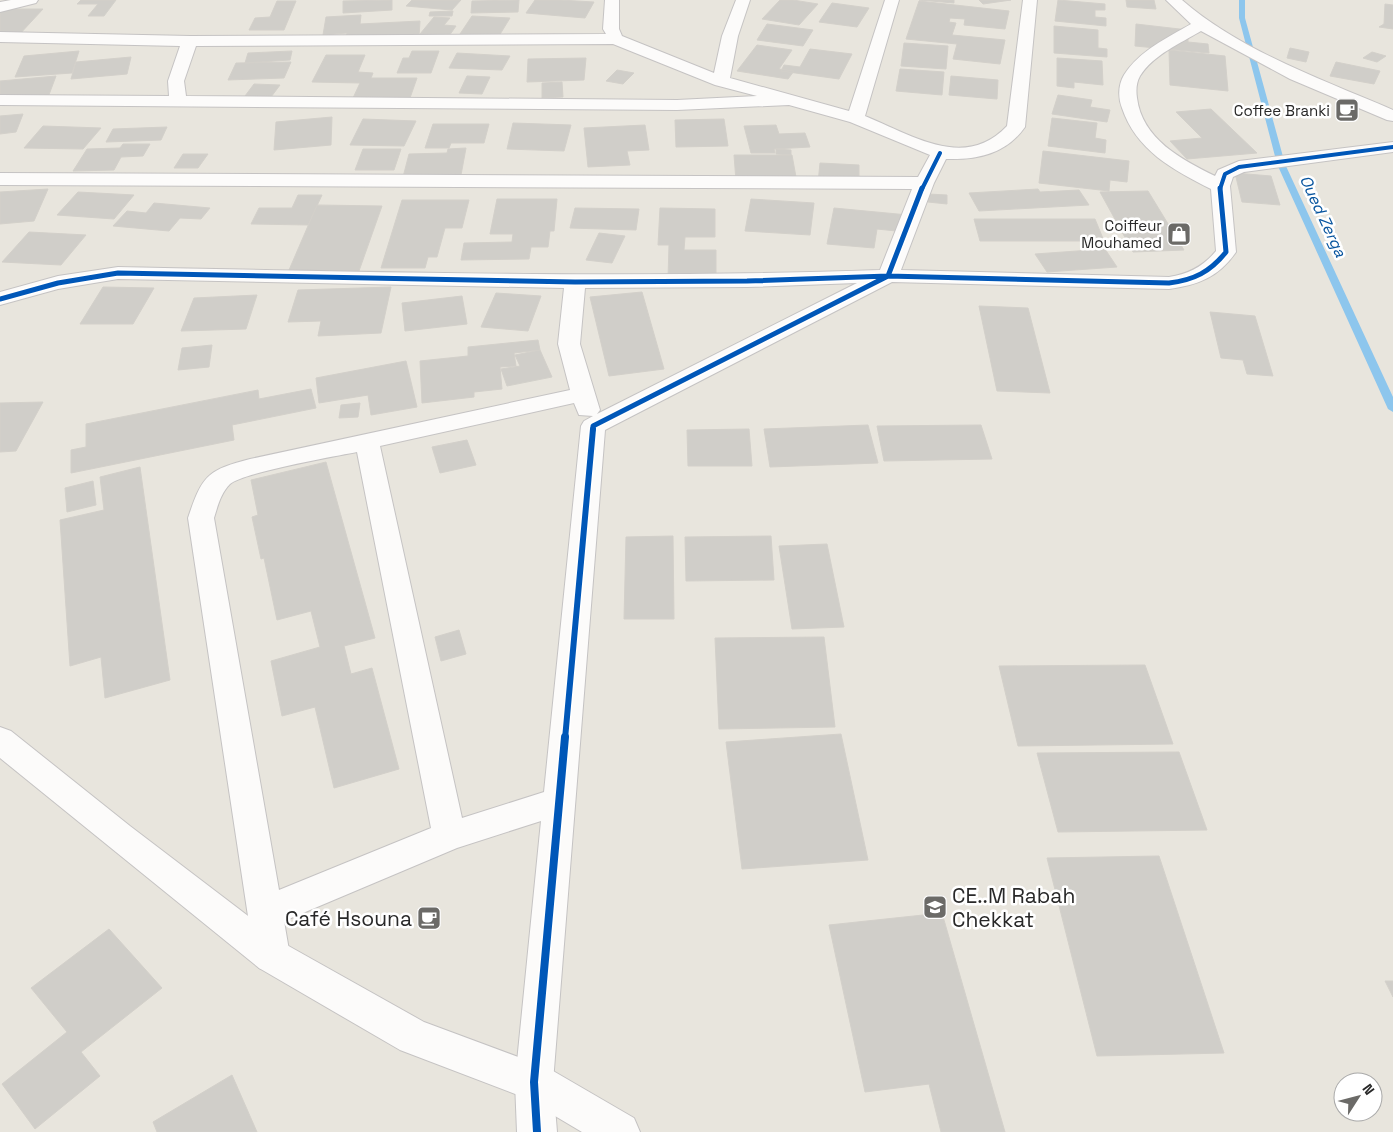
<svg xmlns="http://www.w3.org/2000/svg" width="1393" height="1132" font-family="'Space Grotesk',sans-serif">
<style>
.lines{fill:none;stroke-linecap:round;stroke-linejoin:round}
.stream{fill:#8dc6ed;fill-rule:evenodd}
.building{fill:#d0cec9;stroke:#d3d0ca}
.street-casing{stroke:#c5c3c3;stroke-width:2}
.secondary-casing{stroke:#c5c3c3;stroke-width:2}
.street{fill:#fcfbfa;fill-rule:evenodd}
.secondary{fill:#fcfbfa;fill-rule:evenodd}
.cycleway-far3-casing{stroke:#fff;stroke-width:5.5}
.cycleway-far2-casing{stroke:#fff;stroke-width:8}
.cycleway-far1-casing{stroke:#fff;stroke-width:9}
.cycleway-casing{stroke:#fff;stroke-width:11}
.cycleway-far3{stroke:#0057b8;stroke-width:4}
.cycleway-far2{stroke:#0057b8;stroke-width:5}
.cycleway-far1{stroke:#0057b8;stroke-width:6}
.cycleway{stroke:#0057b8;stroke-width:8}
.labels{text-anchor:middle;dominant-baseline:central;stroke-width:5;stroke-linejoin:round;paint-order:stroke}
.far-poi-label{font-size:15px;fill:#282828;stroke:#fff;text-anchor:end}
.far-water-label{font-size:16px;font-style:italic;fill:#07549e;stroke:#fff}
.near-poi-label{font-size:21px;fill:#282828;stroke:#fff;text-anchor:start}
</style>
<rect width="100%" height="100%" fill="#e8e5dd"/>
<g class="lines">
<path class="stream" d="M1239 0H1245V18L1285 164 1393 397V412L1388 409 1277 164 1239 18Z"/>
</g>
<path class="building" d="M81 0H116L104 16H88L98 4H77Z
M392 0V10L343 13V1Z
M412 0H461L452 10 406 6Z
M519 0 518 12 471 13 472 1Z
M535 0H560L594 2 585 18 526 13Z
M780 0H793L818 4 799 25 762 19Z
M919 0H954V3Z
M979 0H1011L983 4Z
M1058 0 1105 4V10H1095V17L1106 18V26L1055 21Z
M1126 0H1154L1156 9 1127 7Z
M277 1H296L284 30H249L255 18 270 17Z
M919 1 1009 11 1005 29 964 25 965 19 950 18 949 22 956 23 952 35 1005 40 1000 64 953 59 957 44 906 39Z
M832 3 869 8 857 27 819 22Z
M1385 4 1393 5V29L1379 27 1384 24Z
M0 9H43L18 36H0Z
M453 11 452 16H429L430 12Z
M361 15 360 24 420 21 419 37 345 41 347 33 323 35 326 17Z
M472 16 510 18 499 36 460 34Z
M434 17 450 18 444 25 456 26 449 36 420 34Z
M767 24 813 30 803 46 757 40Z
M1136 24 1188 30V42L1208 44 1209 53 1135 46Z
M1054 26 1098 30V48L1107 49V57L1054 53Z
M904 43 948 46 946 69 901 66Z
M757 45 792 50 779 69 794 71 788 79 737 71Z
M1290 48 1309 52 1306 62 1287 58Z
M810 49 852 54 839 79 781 71 784 65 800 67Z
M1169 50 1225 56 1228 91 1170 85Z
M79 51 72 73 15 77 24 56Z
M292 51 290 60 245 63 248 53Z
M412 51H439L431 73H397L403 58H409Z
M1372 52 1386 56 1377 62 1363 58Z
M457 53 510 56 502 70 449 68Z
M326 55H365L358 72 373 73 371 78H417L410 98H353L360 83 312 82Z
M131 57 127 74 71 79 76 62Z
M586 58 584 80 527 82 528 59Z
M1057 58 1102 61 1103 85 1074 82V88L1057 86Z
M291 62 284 78 228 80 236 63Z
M1336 62 1380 71 1374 84 1330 76Z
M900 69 944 72 942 95 896 91Z
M617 70 634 73 623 84 606 81Z
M56 76 47 100 0 104V81Z
M467 76 490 77 482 94 459 93Z
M951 76 998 80 997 99 949 95Z
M562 82 563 97 542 98V83Z
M254 84 280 85 271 97 245 96Z
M1058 95 1092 100 1090 107 1110 110 1107 122 1052 114Z
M1211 109 1257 153 1187 159 1170 141 1202 138 1176 112Z
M23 114 16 132 0 134V116Z
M332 117 331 145 274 150 276 122Z
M1052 118 1097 123 1095 138 1106 140 1105 153 1048 146Z
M363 119 416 121 404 146 350 145Z
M724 119 728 146 676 147 675 120Z
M513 123 571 125 564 151 507 149Z
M433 124H489L484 143H451L449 148H425Z
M645 125 649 150 627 151 630 165 588 167 584 128Z
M776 125 779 134 805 133 810 147 774 149 775 153H751L744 126Z
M43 126 101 128 83 149 24 148Z
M167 127 161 140 106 142 113 129Z
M123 144H150L143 156 121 157 114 170 73 171 87 149 120 148Z
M466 148 461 175 403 177 409 154 447 153 448 149Z
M363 149H401L394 170H355Z
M776 149 791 150V155L776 154Z
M1043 151 1129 161 1127 182 1110 180 1109 191 1039 183Z
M183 154H208L198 168H174Z
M734 155H792L796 177 736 181Z
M820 163 859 165V185L818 183Z
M1235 173 1271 176 1280 205 1242 202Z
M48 189 34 221 0 224V192Z
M1038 189 1040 192 1079 190 1089 205 979 211 969 193Z
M1148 191 1184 250 1133 252 1100 192Z
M78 192 134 195 114 219 57 215Z
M928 194 947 195V204L928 202Z
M298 195H322L308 225 251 224 259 208H292Z
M497 199H557L554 231H550L548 247H531L529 259 461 260 464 243 512 242 513 234H490Z
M751 199 814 203 810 235 745 231Z
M402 200H469L462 228H445L437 257H428L425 268H381Z
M154 203 210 208 201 219 180 218 169 231 113 226 127 211 146 213Z
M317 205 382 206 359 271 289 270Z
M575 208 639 209 636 230 570 228Z
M660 208 715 209V237H685L684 250H716V278H668L669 245H658Z
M834 208 908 215 906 232 877 229 874 248 827 244Z
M974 219H1095L1104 241H980Z
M29 232 86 235 61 265 2 262Z
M599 233 625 236 612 263 586 260Z
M1105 249 1117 267 1047 272 1035 254Z
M103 287 154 288 133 324H80Z
M391 287 381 333 318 336 321 321 288 322 298 290Z
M642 292 664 369 609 376 590 297Z
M496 293 541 296 528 331 481 327Z
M257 295 246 329 181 331 194 298Z
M462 296 467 324 405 331 402 303Z
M979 306 1028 308 1050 393 997 391Z
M1210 312 1255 316 1273 376 1247 374 1243 360 1221 358Z
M538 340 540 350 514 353 516 366 500 367 502 389 474 392V397L422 403 420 361 468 356V347Z
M212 345 209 367 178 370 182 348Z
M540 350 552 377 507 386 501 369 520 366 515 355Z
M406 361 417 407 371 415 368 395 319 403 316 378Z
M311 389 316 408 232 425 234 440 71 473V450L86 447V424L258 390 259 399Z
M43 402 16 451 0 452V403Z
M360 403 358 417 339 418 341 405Z
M868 425 878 463 770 467 764 429Z
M981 425 992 459 884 461 877 426Z
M749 429 752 466H688L687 430Z
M467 440 476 465 440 473 432 447Z
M326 462 375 638 344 646 351 674 372 668 399 769 334 788 315 707 282 716 271 661 320 647 311 611 277 620 264 558 261 559 252 517 258 515 251 480Z
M140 467 170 680 105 698 101 657 70 666 60 520 104 510 100 477Z
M93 481 96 505 67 512 65 488Z
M673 536 674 619H624L626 537Z
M771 536 774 580 686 581 685 537Z
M827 544 844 627 792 629 779 546Z
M459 630 466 654 441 661 435 637Z
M824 637 835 727 719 729 715 638Z
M1145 665 1173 744 1018 746 999 666Z
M841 734 868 860 742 869 726 742Z
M1179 752 1207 830 1058 832 1037 753Z
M1159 856 1224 1053 1097 1056 1047 858Z
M942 913 1005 1132H941L929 1084 865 1092 829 925Z
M109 929 162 988 81 1052 100 1076 35 1129 2 1084 67 1032 31 988Z
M1385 981H1393V997Z
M232 1075 257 1132H157L153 1122Z"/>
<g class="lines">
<g class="street-casing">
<path id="street" d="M11 0H38L36 3 0 12V2Z
M605 0H619V29L622 36 714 73 722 36 736 0H750L738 36 730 78 849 111 885 0H899L865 116C912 135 965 171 1007 126L1023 0H1037L1025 127C1006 154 978 160 946 159L934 183 901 270 1169 277C1188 274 1203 267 1216 251L1211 189C1173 170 1136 150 1122 108 1118 98 1118 85 1124 75 1139 51 1167 38 1191 24L1166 0H1182C1239 50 1323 80 1393 110V121L1387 120 1290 79 1201 31C1181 43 1153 55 1140 76 1136 83 1136 91 1137 98 1142 139 1182 160 1215 176L1218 170 1239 161 1393 142V152L1244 172 1233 177 1230 186 1236 252C1219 277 1198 285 1169 289L892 282 605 430 553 1082 557 1132H517L515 1082 541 821 457 848 284 921 290 956 285 968 272 973 259 968 254 956 188 518C202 476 207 470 250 459L570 390 558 344 564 288 118 279 58 289 0 305V292L58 276 118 267C372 272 626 279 880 270L912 189 0 185V173L918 177 930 155 850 122 789 105 677 110 0 105V95L169 96 168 81 180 46 0 42V32L190 36 606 34 603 29ZM613 44 715 85 757 96 677 100 186 96 184 81 196 46ZM857 283 597 414 600 410 580 344 585 288 747 287ZM574 403 579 415 593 416 584 421 581 426 544 792 462 818 380 446ZM357 452 431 828 279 890 214 518C218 505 221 493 230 484 241 473 336 456 357 452Z"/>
</g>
<g class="secondary-casing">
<path id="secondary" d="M0 727 11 731 130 826 285 944 424 1022 548 1068 634 1118 640 1132H582L523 1097 400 1050 259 968 0 758Z"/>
</g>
<use href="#street" class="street"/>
<use href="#secondary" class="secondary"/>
<g class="cycleway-far3-casing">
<path id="cycleway-far3" d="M922 189 940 153
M1220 189 1225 174 1239 167 1393 147"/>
</g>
<g class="cycleway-far2-casing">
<path id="cycleway-far2" d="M0 299 58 283 118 273 575 282 747 281 888 276 1169 283C1194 280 1210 272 1226 252L1220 188
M593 430V426L888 276 922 188"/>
</g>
<g class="cycleway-far1-casing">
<path id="cycleway-far1" d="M565 739 593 429"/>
</g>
<g class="cycleway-casing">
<path id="cycleway" d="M537 1132 534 1082 565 737"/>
</g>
<use href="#cycleway-far3" class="cycleway-far3"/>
<use href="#cycleway-far2" class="cycleway-far2"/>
<use href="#cycleway-far1" class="cycleway-far1"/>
<use href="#cycleway" class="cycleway"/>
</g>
<defs>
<g id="cafe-square" transform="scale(1.25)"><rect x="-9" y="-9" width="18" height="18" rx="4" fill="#6b6a67" stroke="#fff"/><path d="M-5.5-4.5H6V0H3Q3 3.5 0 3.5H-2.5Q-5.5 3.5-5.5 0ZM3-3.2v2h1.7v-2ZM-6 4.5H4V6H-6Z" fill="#fff"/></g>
<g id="shop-square" transform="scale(1.25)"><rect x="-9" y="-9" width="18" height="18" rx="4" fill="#6b6a67" stroke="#fff"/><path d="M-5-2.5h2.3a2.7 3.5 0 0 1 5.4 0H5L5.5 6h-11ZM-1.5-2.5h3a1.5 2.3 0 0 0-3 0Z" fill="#fff"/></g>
<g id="school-square" transform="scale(1.25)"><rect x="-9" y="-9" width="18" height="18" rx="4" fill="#6b6a67" stroke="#fff"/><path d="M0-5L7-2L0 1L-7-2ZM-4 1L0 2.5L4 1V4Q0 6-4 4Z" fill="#fff"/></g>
</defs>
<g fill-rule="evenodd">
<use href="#cafe-square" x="1347" y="110"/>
<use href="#shop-square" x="1179" y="234"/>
<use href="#school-square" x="935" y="907"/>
<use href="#cafe-square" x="429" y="918"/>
</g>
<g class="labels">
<g class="far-poi-label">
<text x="1330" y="110">Coffee Branki</text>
<text x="1162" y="225">Coiffeur<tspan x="1162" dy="17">Mouhamed</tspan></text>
</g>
<g class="far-water-label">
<text transform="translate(1323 216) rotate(65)">Oued Zerga</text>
</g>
<g class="near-poi-label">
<text x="952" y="895">CE..M Rabah<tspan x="952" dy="24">Chekkat</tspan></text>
<text x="412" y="918" text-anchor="end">Café Hsouna</text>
</g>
</g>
<g transform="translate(1358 1097) rotate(54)"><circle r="24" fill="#ffffff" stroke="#a9a9a9"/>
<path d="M0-4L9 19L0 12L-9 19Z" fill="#6b6a67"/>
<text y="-8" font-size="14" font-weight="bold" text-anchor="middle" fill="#282828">N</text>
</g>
</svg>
